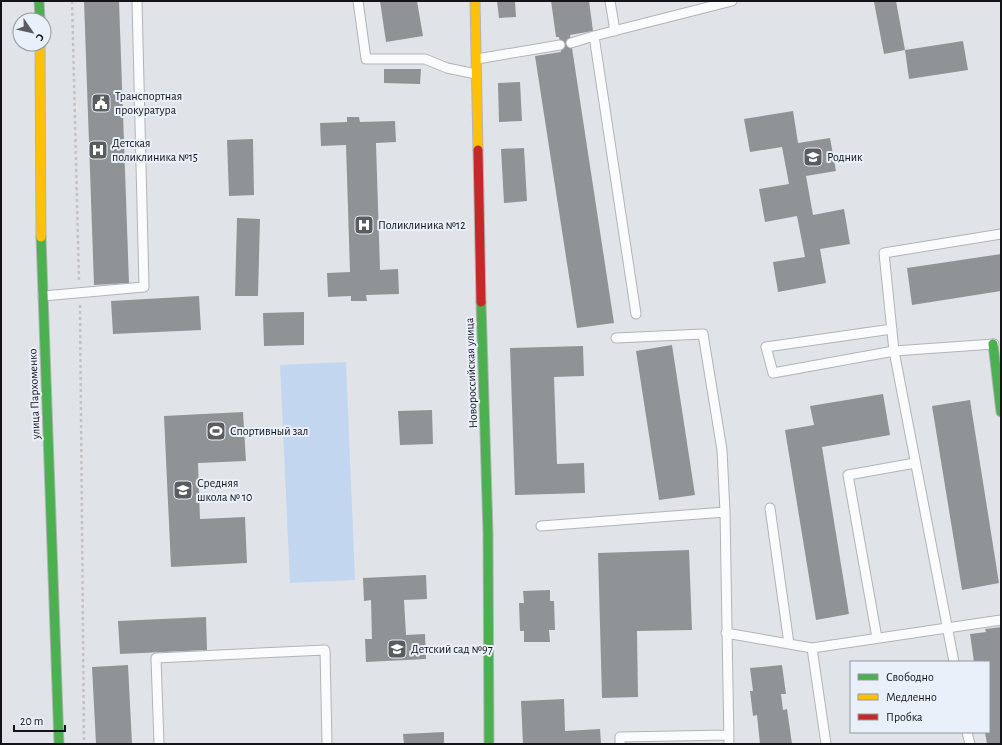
<svg xmlns="http://www.w3.org/2000/svg" width="1002" height="745" font-family="'Alegreya Sans',sans-serif">
<style>
.green{fill:#c3d6ef}
.building{fill:#909396}
.lines{fill:none;stroke-linecap:round;stroke-linejoin:round}
.lane-casing{stroke:#b1b4b7;stroke-width:11}
.fast-casing{stroke:#b1b4b7;stroke-width:11}
.slow-casing{stroke:#b1b4b7;stroke-width:11}
.jam-casing{stroke:#b1b4b7;stroke-width:11}
.path{stroke:#c2c3c4;stroke-width:2.5;stroke-dasharray:3 3;stroke-linecap:butt}
.lane{stroke:#fafbfc;stroke-width:9}
.fast{stroke:#4caf50;stroke-width:9}
.slow{stroke:#ffc107;stroke-width:9}
.jam{stroke:#c62828;stroke-width:9}
.labels{text-anchor:middle;dominant-baseline:central;stroke-width:4;stroke-linejoin:round;paint-order:stroke}
.poi-label{font-size:12px;fill:#121417;stroke:#eaf0f9;text-anchor:start}
.street-label{font-size:12px;fill:#121417;stroke:#eaf0f9}
</style>
<rect width="100%" height="100%" fill="#e0e4e8"/>
<path class="green" d="M346 362 355 580 290 583 280 365Z"/>
<path class="building" d="M84 1H119L129 283 94 285Z
M380 1H417L423 36 386 42Z
M497 1H515L516 17 499 18Z
M551 1H589L593 31 570 35 614 323 577 328 535 56 561 52 559 37H556Z
M882 1H896L905 50 884 54 874 2Z
M963 41 968 70 909 79 905 50Z
M384 69H421L420 84 384 83Z
M520 82 522 121 499 122 498 83Z
M793 111 798 143 830 138 836 171 806 176 813 215 844 209 850 244 820 249 826 283 778 292 773 262 805 257 797 216 765 222 759 189 789 184 782 147 750 152 744 119Z
M347 117H359L360 122 395 121 396 142 376 143 380 270 398 269 399 294 366 295 367 301H351V296L328 297 327 273 350 272 346 145 321 146 320 123 347 122Z
M253 139 254 195 229 196 227 140Z
M524 148 527 201 504 203 501 149Z
M237 218 260 219 258 296H235Z
M1001 254V291L912 305 907 268Z
M199 296 201 330 113 334 111 301Z
M304 312V345L264 346 263 313Z
M672 345 695 495 659 500 636 351Z
M583 346 584 376 554 377 557 464 584 463 585 493 515 495 510 348Z
M883 394 890 435 822 447 849 614 816 620 785 430 814 425 810 406Z
M970 400 999 583 962 590 932 406Z
M432 410 433 444 400 445 398 411Z
M243 412 246 461 198 463 200 519 245 517 247 563 171 567 164 416Z
M689 550 692 630 637 631 638 697 602 698 598 553Z
M426 575 427 599 404 600 406 635 425 634 426 659 366 662 365 639H372L371 600 364 601 363 578Z
M550 590V601H554L555 630H549L550 642H524V631H520L519 603H524L523 591Z
M206 617 207 650 120 654 118 621Z
M1001 627V744H987L985 732H989V662H974L970 634 986 632 985 629Z
M128 665 132 744H96L92 667Z
M782 665 786 694H781L783 710 787 709 792 744H760L757 715 753 716 750 691H753L750 668Z
M564 699 565 731 600 729 601 743H598V744H523L521 701Z
M444 732V744H404L403 734Z"/>
<g class="lines">
<g class="lane-casing">
<path id="lane" d="M358 1 366 59H425L447 68 476 74
M610 1 615 31
M594 36 636 314
M571 43 594 36 732 1
M477 59 560 45
M43 296 144 287 137 1
M892 329 766 347 773 373 894 351 994 344
M616 338 703 334 722 450 725 512 729 744
M770 508 789 644
M541 526 725 512
M726 633 812 648 1001 620
M877 638 848 475 915 463
M812 648 826 744
M954 662 894 351 884 253 1001 234
M967 732 970 744
M159 744 156 658 325 650 327 744
M620 744V737L728 735"/>
</g>
<g class="fast-casing">
<path id="fast" d="M39 1 40 20
M41 237 59 744
M481 302 488 533 489 744
M993 344 1001 412"/>
</g>
<g class="slow-casing">
<path id="slow" d="M475 1 478 150
M40 44 41 237"/>
</g>
<g class="jam-casing">
<path id="jam" d="M478 150 481 302"/>
</g>
<path class="path" d="M72 1 79 280
M80 305 84 744"/>
<use href="#lane" class="lane"/>
<use href="#fast" class="fast"/>
<use href="#slow" class="slow"/>
<use href="#jam" class="jam"/>
</g>
<defs>
<g id="civic-square" transform="scale(1)"><rect x="-9" y="-9" width="18" height="18" rx="4" fill="#5a5d60" stroke="#eaf0f9"/><path d="M-.6-6.5H3V-4.5H.6V-3L4-1V1h2V6H-6V1h2V-1L-.6-3ZM-1.2 2.5V6h2.4V2.5Z" fill="#fff"/></g>
<g id="hospital-square" transform="scale(1)"><rect x="-9" y="-9" width="18" height="18" rx="4" fill="#5a5d60" stroke="#eaf0f9"/><path d="M-5-5h3v3.5h4V-5h3V5h-3V1.5h-4V5h-3Z" fill="#fff"/></g>
<g id="school-square" transform="scale(1)"><rect x="-9" y="-9" width="18" height="18" rx="4" fill="#5a5d60" stroke="#eaf0f9"/><path d="M0-5L7-2L0 1L-7-2ZM-4 1L0 2.5L4 1V4Q0 6-4 4Z" fill="#fff"/></g>
<g id="stadium-square" transform="scale(1)"><rect x="-9" y="-9" width="18" height="18" rx="4" fill="#5a5d60" stroke="#eaf0f9"/><path d="M0-5a6.5 5 0 1 0 0 10a6.5 5 0 1 0 0-10ZM-3.5-1.8h7v3.6h-7Z" fill="#fff"/></g>
</defs>
<g fill-rule="evenodd">
<use href="#civic-square" x="101" y="103"/>
<use href="#hospital-square" x="98" y="150"/>
<use href="#school-square" x="813" y="157"/>
<use href="#hospital-square" x="364" y="225"/>
<use href="#stadium-square" x="216" y="431"/>
<use href="#school-square" x="183" y="490"/>
<use href="#school-square" x="397" y="649"/>
</g>
<g class="labels">
<g class="poi-label">
<text x="115" y="96">Транспортная<tspan x="115" dy="14">прокуратура</tspan></text>
<text x="112" y="143">Детская<tspan x="112" dy="14">поликлиника №15</tspan></text>
<text x="827" y="157">Родник</text>
<text x="378" y="225">Поликлиника №12</text>
<text x="230" y="431">Спортивный зал</text>
<text x="197" y="483">Средняя<tspan x="197" dy="14">школа № 10</tspan></text>
<text x="411" y="649">Детский сад №97</text>
</g>
<g class="street-label">
<text transform="translate(471 373) rotate(-92)">Новороссийская улица</text>
<text transform="translate(34 394) rotate(-92)">улица Пархоменко</text>
</g>
</g>
<rect width="1002" height="745" fill="none" stroke="#121417" stroke-width="4"/>
<rect x="850" y="661" width="140" height="72" fill="#eaf0f9" stroke="#94989f"/>
<rect x="858" y="674" width="20" height="6" fill="#4caf50" stroke="#94989f"/>
<text x="886" y="681" font-size="12" fill="#121417">Свободно</text>
<rect x="858" y="694" width="20" height="6" fill="#ffc107" stroke="#94989f"/>
<text x="886" y="701" font-size="12" fill="#121417">Медленно</text>
<rect x="858" y="714" width="20" height="6" fill="#c62828" stroke="#94989f"/>
<text x="886" y="721" font-size="12" fill="#121417">Пробка</text>
<g transform="translate(32 32) rotate(124)"><circle r="19" fill="#eaf0f9" stroke="#94989f"/>
<path d="M0-3L7 15L0 10L-7 15Z" fill="#5a5d60"/>
<text y="-6" font-size="11" font-weight="bold" text-anchor="middle" fill="#121417">С</text>
</g>
<path d="M14 725v6h51v-6" fill="none" stroke="#121417" stroke-width="2"/>
<text x="20" y="725" font-size="12" fill="#121417" stroke="#eaf0f9" stroke-width="3" paint-order="stroke">20 m</text>
</svg>
